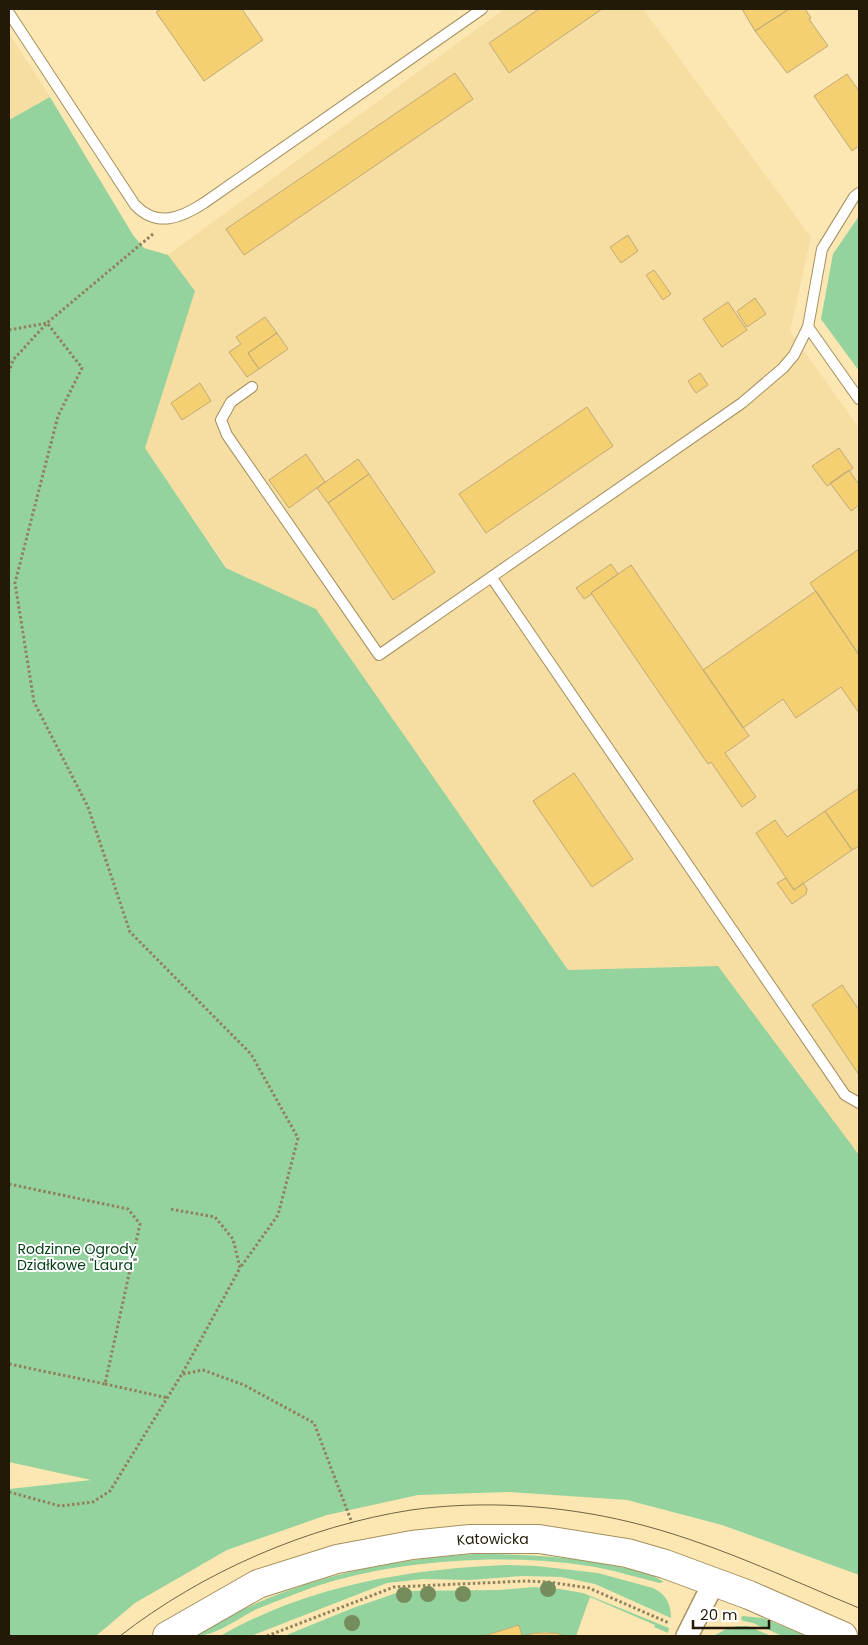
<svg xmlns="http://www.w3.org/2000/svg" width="868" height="1645" font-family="Poppins,sans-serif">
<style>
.built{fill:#f6dda1}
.green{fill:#95d39e}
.building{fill:#f5d072;stroke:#bfaa78}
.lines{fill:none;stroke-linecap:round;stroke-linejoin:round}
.lane-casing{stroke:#a4905f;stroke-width:12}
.street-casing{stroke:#a4905f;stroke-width:24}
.secondary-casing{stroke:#a4905f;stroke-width:30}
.path{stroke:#90825d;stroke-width:3;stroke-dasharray:2.5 2.5;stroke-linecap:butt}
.lane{stroke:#fff;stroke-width:10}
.street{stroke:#fff;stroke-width:21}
.secondary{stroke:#fff;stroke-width:28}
.tram{stroke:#716444;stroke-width:1}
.tree{fill:#758c5d}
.labels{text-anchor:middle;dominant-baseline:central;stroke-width:4;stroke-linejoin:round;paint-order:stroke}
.park-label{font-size:14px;fill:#064118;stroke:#fff}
.street-label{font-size:14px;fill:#221a06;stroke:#fff}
</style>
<rect width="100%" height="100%" fill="#fce7b2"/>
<path class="built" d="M504 9H643L811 237 790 331 859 428V1155L718 966 568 970 316 609 227 568 145 448 195 291 168 255Z
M9 33 50 97 9 120Z"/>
<path class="green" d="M50 97 133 235 144 248 168 255 195 291 145 448 226 568 316 609 568 970 718 966 859 1155V1575L722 1525 627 1500 509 1492 418 1495 327 1515 227 1550 135 1603 96 1636H9V1489L91 1480 9 1462V120Z
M859 216V371L821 319 833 254Z
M474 1554C523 1554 572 1556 620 1567 635 1570 651 1573 664 1582L659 1583C639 1578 620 1572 600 1568 513 1552 398 1559 314 1587 295 1594 276 1601 257 1609 239 1618 215 1636 196 1636 277 1583 378 1560 474 1554Z
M507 1565 537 1566 598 1573 653 1588C666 1594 671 1604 671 1618L595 1584 561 1577 523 1576 469 1580 423 1579 387 1583 251 1636H220C308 1586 406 1569 507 1565Z
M534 1587 560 1589 583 1593 669 1628 668 1633 654 1627 655 1625 590 1597 576 1636 570 1635 569 1636 545 1632 522 1636 518 1626 484 1636H284L353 1608 402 1591 499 1590Z
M742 1616 763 1618 807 1636H782L753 1623 743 1621 741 1619Z
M737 1626H748L771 1636H714L724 1630Z"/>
<path class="building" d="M161 9H242L263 40 204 81 156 12Z
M539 9H602L509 73 489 43Z
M742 9H789L755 31Z
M789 9H805L811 18 809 19 828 46 787 73 755 31Z
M455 73 473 99 244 255 226 229Z
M847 74 859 91V146L852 151 814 96Z
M628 235 638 251 621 263 610 247Z
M654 270 671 294 663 300 646 275Z
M755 298 766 314 747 327 737 311Z
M728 302 747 330 722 347 703 319Z
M265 317 277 333 248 353 259 369 247 377 229 352 241 344 236 337Z
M277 333 288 349 259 369 248 353Z
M700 373 708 385 696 393 688 381Z
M200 383 211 401 182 420 171 403Z
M587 407 613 446 486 533 459 494Z
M839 448 853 468 827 486 812 466Z
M306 454 325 482 289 508 269 480Z
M358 459 369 474 328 503 317 488Z
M849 470 859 485V505L851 511 830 483Z
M369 474 435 572 393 600 328 503Z
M859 549V655L810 583Z
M611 564 618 574 591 593 592 594 584 599 576 588Z
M631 565 749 736 725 753 756 797 742 807 711 762 708 764 591 593Z
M816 591 859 655V713L841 687 796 718 783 699 743 728 703 670Z
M574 773 633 859 592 887 533 801Z
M859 788V846L852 850 825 811Z
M825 811 852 850 794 890 756 833 775 820 787 837Z
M786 878 794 890 803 883 807 889 806 894 792 904 777 883Z
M842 985 859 1010V1075L812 1005Z
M519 1625 522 1636H484Z
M535 1633H556L565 1636H522Z"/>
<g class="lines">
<g class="lane-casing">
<path id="lane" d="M9 13 135 205C157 228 181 218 204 203L482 9
M808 327 859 399
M252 387 231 402 221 420 227 435 379 655 742 403 783 368 794 355 808 327 822 249 854 197 859 193
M492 578 845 1095 859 1103"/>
</g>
<g class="street-casing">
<path id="street" d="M687 1636 714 1582"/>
</g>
<g class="secondary-casing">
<g id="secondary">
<path id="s1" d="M167 1636 258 1584 337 1559 412 1545 470 1539H539L627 1553 665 1564 749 1595 843 1636"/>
</g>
</g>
<path class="path" d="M153 234 47 323 82 368 58 416 15 583 34 702 88 807 130 932 251 1054 298 1138 278 1215 240 1268
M9 330 47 323 13 360 9 372
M9 1184 128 1209 140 1224 105 1384 9 1364
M183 1374 203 1370 244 1385 314 1423 352 1523
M105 1384 168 1398
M9 1492 60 1506 93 1502 110 1491 182 1374 240 1268 233 1239 215 1217 170 1209
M267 1636 394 1587 526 1581 548 1582 589 1588 669 1623"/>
<use href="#lane" class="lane"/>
<use href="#street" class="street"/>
<use href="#secondary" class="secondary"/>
<path class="tram" d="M120 1636C202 1572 308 1526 411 1510 482 1500 560 1505 630 1522 709 1541 784 1577 859 1608"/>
</g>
<g class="tree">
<circle cx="548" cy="1589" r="8"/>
<circle cx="428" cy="1594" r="8"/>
<circle cx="463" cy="1594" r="8"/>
<circle cx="404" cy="1595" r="8"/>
<circle cx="352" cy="1623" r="8"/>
</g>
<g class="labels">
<g class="park-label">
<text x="77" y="1249">Rodzinne Ogrody<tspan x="77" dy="16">Działkowe "Laura"</tspan></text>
</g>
<g class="street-label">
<text stroke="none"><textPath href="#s1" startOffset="345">Katowicka</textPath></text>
</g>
</g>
<rect width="868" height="1645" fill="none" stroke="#221a06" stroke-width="20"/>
<path d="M693 1620v8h76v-8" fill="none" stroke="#221a06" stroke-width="2.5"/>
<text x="700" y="1620" font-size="15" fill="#221a06" stroke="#ffffff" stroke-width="4" paint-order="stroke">20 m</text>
</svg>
